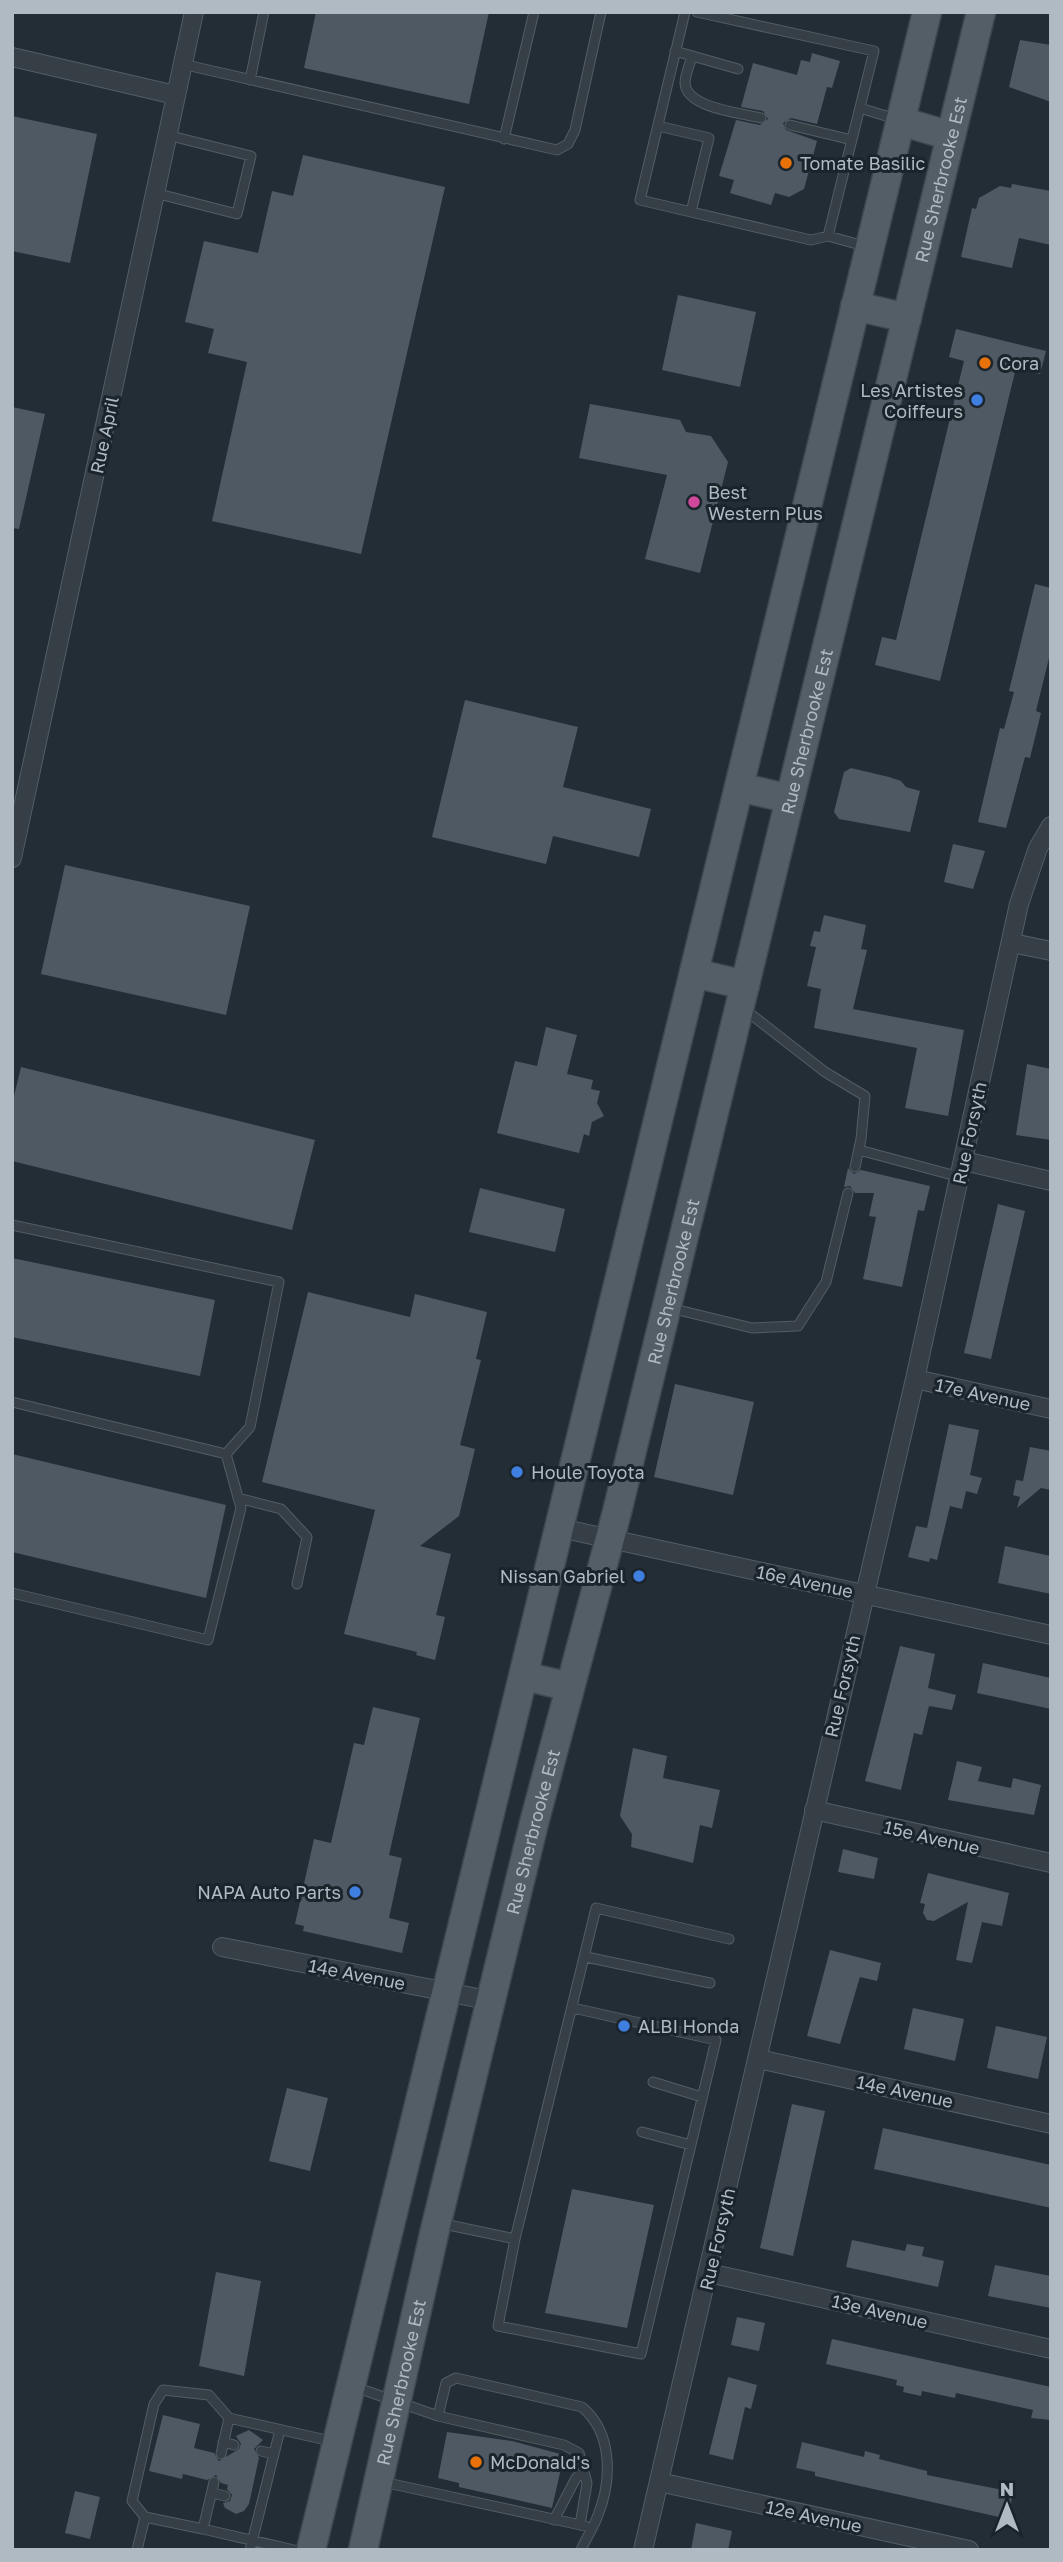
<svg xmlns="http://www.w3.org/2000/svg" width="1063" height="2562" font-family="'Golos Text',sans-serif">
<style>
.building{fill:#4e5964}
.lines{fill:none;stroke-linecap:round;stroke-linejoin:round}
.lane-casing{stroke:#535d64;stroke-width:11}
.street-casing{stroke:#535d64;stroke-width:20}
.primary-casing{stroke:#3f4850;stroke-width:31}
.lane{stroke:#363f46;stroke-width:9}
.street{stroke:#363f46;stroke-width:18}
.primary{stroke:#545e66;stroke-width:28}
.food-dot{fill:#e8710a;stroke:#1b242b;stroke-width:2.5}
.shop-dot{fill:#3f7fe0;stroke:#1b242b;stroke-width:2.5}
.hotel-dot{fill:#d1479c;stroke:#1b242b;stroke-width:2.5}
.labels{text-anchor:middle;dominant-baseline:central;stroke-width:6;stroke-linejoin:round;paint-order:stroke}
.poi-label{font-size:18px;fill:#b0bac3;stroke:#1b242b;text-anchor:start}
.street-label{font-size:18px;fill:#b0bac3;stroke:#1b242b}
</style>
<rect width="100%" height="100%" fill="#232d36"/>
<path class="building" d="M316 12H489L469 104 304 68Z
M1020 40 1051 45V102L1009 87Z
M812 53 840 61 832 88 827 87 817 124 791 118 783 123 786 130 817 141 804 189 789 197 775 193 771 205 730 193 734 180 719 176 736 120 760 125 768 119 763 111 741 107 753 63 797 75 801 60 810 62Z
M12 116 97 134 70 263 12 251Z
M303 155 445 187 361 554 212 521 247 362 208 353 214 329 185 322 204 241 258 253 272 191 293 196Z
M1012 184 1051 191V245L1019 238 1012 268 961 257 972 208 976 209 979 198 1000 186 1011 188Z
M678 295 756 312 740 387 662 370Z
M956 329 1046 351 1040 374 1016 368 940 681 875 665 882 637 896 640 964 361 949 357Z
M590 404 680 420 686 432 711 436 728 462 700 573 645 559 667 475 579 458Z
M12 407 45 414 19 529 12 528Z
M1035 584 1051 588V650L1036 711 1041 713 1030 758 1025 757 1006 828 978 822 1000 728 1004 729 1014 692 1009 691Z
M465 700 578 727 563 787 651 809 639 857 553 836 546 864 432 837Z
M851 768 889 777 901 781 906 787 920 791 910 832 839 819 834 812 844 772Z
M953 844 985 851 973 889 944 882Z
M65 865 250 906 226 1015 41 974Z
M824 915 866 925 861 949 867 950 853 1009 964 1030 948 1116 905 1108 917 1048 814 1028 821 989 807 986 816 947 810 946 814 931 820 932Z
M546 1027 577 1035 567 1074 593 1080 591 1089 600 1091 597 1103 604 1116 592 1122 589 1136 584 1134 579 1153 497 1133 515 1061 537 1066Z
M1027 1064 1051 1069V1140L1016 1135Z
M21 1067 315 1140 292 1230 12 1161V1104Z
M848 1168 854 1174 861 1170 930 1186 924 1211 918 1210 902 1287 863 1279 876 1217 869 1216 874 1193H855L850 1186 844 1187Z
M480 1188 565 1209 555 1252 469 1232Z
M998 1204 1025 1211 991 1359 964 1353Z
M12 1258 215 1300 200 1376 12 1337Z
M308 1292 410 1317 415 1294 487 1312 476 1359 481 1360 460 1445 475 1449 459 1516 420 1546 451 1554 436 1615 445 1617 435 1660 416 1655 417 1652 344 1634 375 1510 262 1482Z
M675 1384 754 1402 733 1495 654 1477Z
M949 1424 979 1430 970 1475 982 1478 977 1494 966 1491 962 1509 950 1506 937 1560 930 1558 929 1562 908 1557 916 1526 927 1528Z
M1030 1447 1051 1451V1490L1041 1488 1017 1508 1020 1497 1013 1495 1016 1480 1023 1481Z
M12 1454 226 1505 206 1598 12 1552Z
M1005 1546 1051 1556V1594L998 1583Z
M900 1646 935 1654 928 1688 956 1695 952 1710 929 1706 922 1735 914 1733 901 1790 865 1781Z
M983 1663 1051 1678V1709L977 1693Z
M373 1707 420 1718 389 1855 402 1858 389 1918 409 1923 402 1953 303 1931 304 1926 295 1924 314 1839 331 1843 354 1743 364 1745Z
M633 1748 667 1756 663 1778 720 1790 712 1828 700 1825 693 1863 631 1847 632 1834 620 1816Z
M957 1761 982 1767 978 1781 1011 1788 1013 1778 1041 1785 1034 1815 948 1800Z
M843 1849 878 1858 874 1879 838 1872Z
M928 1873 1009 1893 1002 1926 982 1922 972 1963 956 1960 968 1902 934 1921 927 1920 923 1913 925 1904 920 1903Z
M830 1950 881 1963 877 1981 860 1977 840 2044 807 2036Z
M913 2008 964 2019 955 2061 904 2049Z
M996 2026 1047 2037 1038 2079 987 2068Z
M287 2088 328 2098 310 2171 269 2161Z
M792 2104 825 2111 793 2256 760 2248Z
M883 2128 1051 2165V2208L874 2169Z
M572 2189 654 2205 627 2328 545 2313Z
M852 2240 905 2251 907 2244 924 2247 922 2256 944 2261 938 2287 846 2267Z
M995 2265 1051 2276V2308L988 2296Z
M216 2272 261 2281 244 2376 199 2366Z
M737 2317 765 2323 759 2351 731 2345Z
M832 2339 1051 2387V2420L1031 2418 1033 2410 956 2393 955 2398 922 2391 921 2396 903 2392 904 2387 896 2385 897 2380 826 2364Z
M728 2377 757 2385 751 2409 745 2407 733 2460 709 2454Z
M163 2415 200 2424 194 2448 214 2453 219 2461 239 2449 241 2444 236 2436 249 2430 263 2440 254 2449 259 2458 249 2504 244 2511 236 2514 225 2508 223 2503 230 2501 232 2495 227 2489 228 2485 221 2483 216 2475 207 2480 183 2474 182 2479 149 2471Z
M447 2432 512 2441 564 2455 552 2508 459 2487V2483L438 2478Z
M802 2442 864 2457 865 2451 880 2455 879 2459 927 2471V2475L1013 2492 1008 2519 815 2476V2472L796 2468Z
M75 2491 100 2497 90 2539 65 2533Z
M696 2523 732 2531 728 2550H691Z"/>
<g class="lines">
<g class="lane-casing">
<path id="lane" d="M685 12 640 200 811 240 828 236 868 247
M697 12 874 51 828 236
M675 51 738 69
M692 56C690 64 685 75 685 83 686 108 741 113 761 118
M182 64 557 150 568 144 575 130 601 12
M250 80 264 12
M860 108 899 120
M790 125 852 140
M658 126 709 138 691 212
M504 139 534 12
M155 193 237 214 251 156 167 135
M744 1009 825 1072 865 1096 861 1139 855 1167
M859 1150 960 1177
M12 1225 279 1282 250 1427 226 1454 12 1402
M670 1308 752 1328 798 1326 826 1282 848 1193
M238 1498 281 1509 307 1537 297 1584
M12 1593 208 1640 241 1508 226 1454
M586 1957 710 1983
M653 2082 702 2097
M642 2132 691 2145
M439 2223 515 2239 596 1908 729 1939
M515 2239 498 2326 641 2354 716 2040 573 2008
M355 2387 438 2416 564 2445 579 2453 587 2483 580 2525
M438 2416 446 2383 456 2378 582 2407C613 2433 612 2480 598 2515 594 2527 586 2538 581 2550
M223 2442 234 2445
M261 2451 274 2454
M221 2454 229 2418 335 2442
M214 2482 203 2529 294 2550
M383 2482 585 2526
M212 2493 225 2496
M145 2517 203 2529
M554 2520 576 2478 584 2471
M137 2550 145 2517 132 2501 154 2404 163 2390 209 2395 229 2418
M250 2550 280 2430"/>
</g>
<g class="street-casing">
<path id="street" d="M12 57 175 95
M12 858 194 12
M1012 943 1051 951
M964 1161 1051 1181
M915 1379 1051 1409
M560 1528 1051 1635
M814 1810 1051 1863
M222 1947 492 2001
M759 2059 1051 2124
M709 2273 1051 2349
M659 2482 969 2550
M643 2550 915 1379 1019 904 1038 848 1051 826"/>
</g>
<g class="primary-casing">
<g id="primary">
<path d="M900 121 951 136"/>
<path d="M855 306 907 318"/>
<path d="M739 787 790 799"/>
<path d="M694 973 745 985"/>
<path d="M524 1676 570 1687"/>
<path d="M311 2550 927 12"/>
<path id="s1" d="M363 2550 434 2234 534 1823 617 1512 981 12"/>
</g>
</g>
<use href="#lane" class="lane"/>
<use href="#street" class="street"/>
<use href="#primary" class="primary"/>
</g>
<g class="food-dot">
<circle cx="786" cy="163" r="7"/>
<circle cx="985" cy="363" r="7"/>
<circle cx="476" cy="2462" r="7"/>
</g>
<g class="shop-dot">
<circle cx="977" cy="400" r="7"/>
<circle cx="517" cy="1472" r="7"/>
<circle cx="639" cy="1576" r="7"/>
<circle cx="355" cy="1892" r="7"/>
<circle cx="624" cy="2026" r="7"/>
</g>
<circle class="hotel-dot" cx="694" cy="502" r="7"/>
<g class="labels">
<g class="poi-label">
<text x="800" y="163">Tomate Basilic</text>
<text x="999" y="363">Cora</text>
<text x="963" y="390" text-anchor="end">Les Artistes<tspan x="963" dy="21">Coiffeurs</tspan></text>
<text x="708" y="492">Best<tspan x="708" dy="21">Western Plus</tspan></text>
<text x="531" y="1472">Houle Toyota</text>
<text x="625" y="1576" text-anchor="end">Nissan Gabriel</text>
<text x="341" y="1892" text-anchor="end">NAPA Auto Parts</text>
<text x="638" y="2026">ALBI Honda</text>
<text x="490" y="2462">McDonald's</text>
</g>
<g class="street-label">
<text stroke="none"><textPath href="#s1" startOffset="2440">Rue Sherbrooke Est</textPath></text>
<text transform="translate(104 435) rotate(-78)">Rue April</text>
<text stroke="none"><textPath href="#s1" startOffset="1872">Rue Sherbrooke Est</textPath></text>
<text transform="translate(969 1133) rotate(-78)">Rue Forsyth</text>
<text stroke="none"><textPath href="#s1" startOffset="1306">Rue Sherbrooke Est</textPath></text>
<text transform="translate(983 1394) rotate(12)">17e Avenue</text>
<text transform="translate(805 1581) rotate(12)">16e Avenue</text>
<text transform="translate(842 1686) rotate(-77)">Rue Forsyth</text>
<text stroke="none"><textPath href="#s1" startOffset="738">Rue Sherbrooke Est</textPath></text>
<text transform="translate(932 1837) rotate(13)">15e Avenue</text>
<text transform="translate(357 1974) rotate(11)">14e Avenue</text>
<text transform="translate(905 2091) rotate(12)">14e Avenue</text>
<text transform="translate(717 2239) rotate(-77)">Rue Forsyth</text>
<text transform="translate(880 2311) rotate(13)">13e Avenue</text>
<text stroke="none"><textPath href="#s1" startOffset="172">Rue Sherbrooke Est</textPath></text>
<text transform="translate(814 2516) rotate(12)">12e Avenue</text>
</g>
</g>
<rect width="1063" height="2562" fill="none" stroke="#b0bac3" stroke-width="28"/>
<g transform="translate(1007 2506)" stroke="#1b242b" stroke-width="5" paint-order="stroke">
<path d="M0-5L12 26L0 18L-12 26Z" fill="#b0bac3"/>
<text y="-10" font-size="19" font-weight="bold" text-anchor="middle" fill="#b0bac3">N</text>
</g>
</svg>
